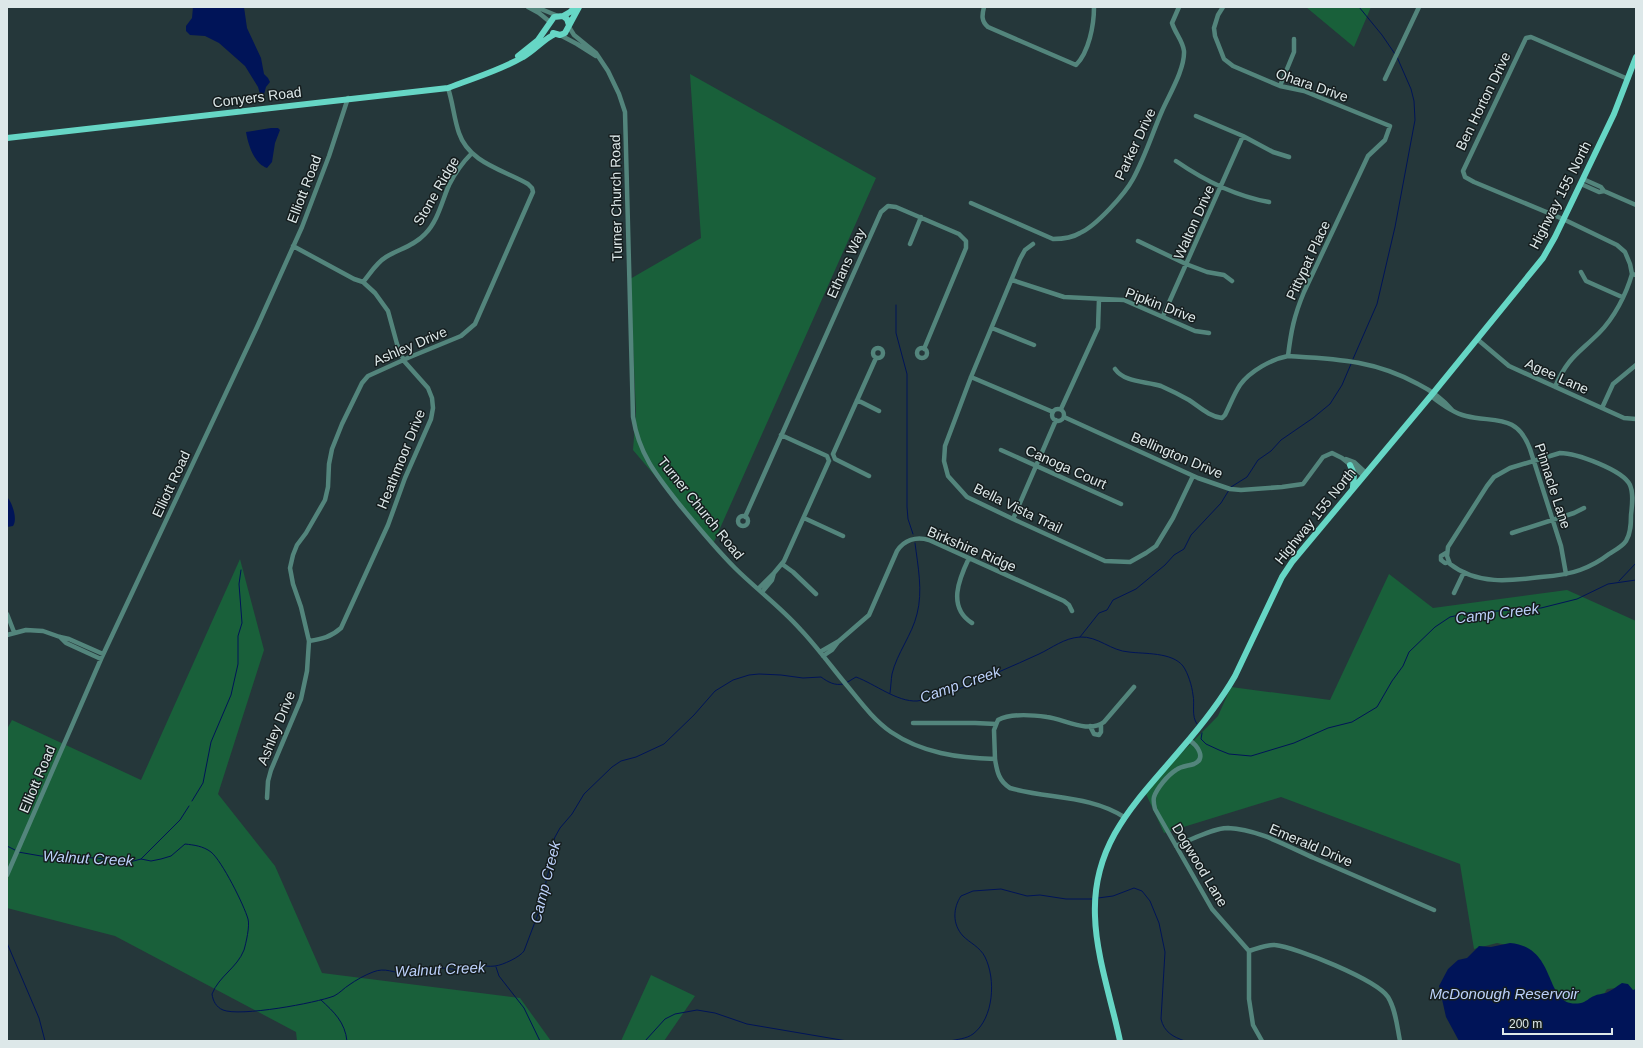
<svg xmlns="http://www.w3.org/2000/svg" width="1643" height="1048" font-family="Helvetica,sans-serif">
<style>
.green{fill:#19603a}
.water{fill:#001458}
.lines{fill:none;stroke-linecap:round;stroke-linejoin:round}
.stream{stroke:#001458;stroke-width:1}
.minor{stroke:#53857c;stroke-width:4.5}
.major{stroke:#66d6c5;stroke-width:6}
.labels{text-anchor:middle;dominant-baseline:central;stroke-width:3;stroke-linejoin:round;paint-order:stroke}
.street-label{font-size:14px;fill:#dde8e9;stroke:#151d1e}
.water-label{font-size:15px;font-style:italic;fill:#bcd1fa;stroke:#151d1e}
</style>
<rect width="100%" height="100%" fill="#25373a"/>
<path class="green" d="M1306 7H1371L1354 47Z
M690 74 876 178 713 544 633 450 636 412 630 279 701 238Z
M240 559 264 650 218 794 275 866 322 973 520 998 551 1041H297L296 1032 115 936 7 908V729L12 720 141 780Z
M1389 574 1433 608 1567 590 1636 621V992L1626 987 1607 989 1597 1006 1569 1011 1521 948 1497 943 1474 949 1460 864 1281 797 1164 833 1146 794 1156 779 1218 716 1231 687 1330 700Z
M651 975 695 996 664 1041H621Z"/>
<path class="water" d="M193 7H244L247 28 261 58 264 74 268 78 270 82 266 87 263 98 261 97 258 87 245 66 219 43 205 36 190 35 186 31V26L192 18Z
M271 128H278L280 130 275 143 272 162 267 168C254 164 248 144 246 132Z
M7 497C12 502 18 519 13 526L7 527Z
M1510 943C1560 947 1542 1010 1581 1003 1586 1002 1589 998 1594 996 1598 994 1602 994 1606 993 1612 990 1616 987 1622 983L1628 984 1633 990 1636 989V1041H1459L1446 1017 1439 986 1448 969 1458 960 1467 958 1479 946 1491 947Z"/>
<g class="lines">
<path class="stream" d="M1359 7 1382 35 1395 54
M896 305V333L907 374V507L908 519 913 534
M1353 359 1377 304 1395 227 1415 120 1414 101 1411 89 1397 57
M1231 487 1247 477 1258 460 1271 451 1281 440 1313 418 1330 404 1342 385 1351 364
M1619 581 1636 563
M1080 637 1099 613 1107 610 1113 600 1136 589 1165 565 1174 555 1184 549 1191 535 1221 503 1229 490
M846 683 856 677C875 684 897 702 917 701 932 699 947 693 961 688 987 677 1013 666 1039 654 1052 648 1064 638 1080 637 1098 636 1111 651 1129 652 1144 654 1172 652 1183 666 1188 673 1192 686 1193 695 1195 704 1191 716 1197 724
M890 693C891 686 891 680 892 674 897 653 912 635 917 614 923 591 918 567 915 543
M1202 733 1201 739 1206 744 1219 750 1229 754 1251 756 1294 743 1328 728 1352 722 1377 707 1392 681 1403 666 1409 652 1435 627 1450 617 1468 613 1541 608 1577 599 1608 584 1636 580
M192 801 203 783 211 742 231 695 238 664V636L242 623 239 584 241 570
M7 846 15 850
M18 852 41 856 97 858 126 863 141 859 151 861 161 859 171 856 185 844C194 845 203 846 211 852 222 861 244 905 248 919 250 926 246 943 244 950 237 968 219 976 212 994 213 1001 216 1007 223 1010 240 1017 316 1003 334 996 340 993 344 988 349 985 356 980 365 975 373 972 385 967 394 973 406 974 418 974 429 969 441 968 448 968 455 970 462 970 468 970 472 967 477 966 483 965 489 967 495 966 503 965 520 957 524 951L538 914 551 862 552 845 555 837 560 828 572 814 584 794 612 767 621 761 636 757 664 744 694 715 715 691 733 680 749 675 759 674 781 675 803 678 821 677C828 682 835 686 843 684
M141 859 180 820 189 806
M1098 898 1113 896 1134 888 1142 891 1150 901 1159 923 1165 952 1161 1019C1164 1032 1173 1037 1185 1041
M7 943 39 1018 45 1041
M496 967 499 976 524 1008 540 1041
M321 1000C334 1012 345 1022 347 1041
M645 1041 665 1019 675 1014 697 1010 715 1013 747 1024 847 1041
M950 1041C958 1039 966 1039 973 1034 994 1018 996 979 985 957 980 947 970 943 963 936 952 924 953 908 961 896L973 891 1001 889 1027 896 1040 895 1066 899H1093"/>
<path class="minor" d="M528 7 539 13 550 22
M536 7 558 16
M984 7C982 15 981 21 988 27L1076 65C1089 52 1094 25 1094 7
M1223 7 1218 15 1214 28 1215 36 1224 59 1233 66 1280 86 1304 91 1390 126 1385 140 1368 156 1304 292C1294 316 1291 331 1288 356
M569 27 574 35 596 53 608 71 619 94 625 112 633 417C639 454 656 475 679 504 697 526 715 548 735 568 756 589 781 607 801 630 818 648 833 669 849 688 862 704 874 720 891 732 922 753 958 758 995 759 997 772 999 781 1010 788 1048 799 1090 795 1124 817
M560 35 577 44 596 56
M1385 79 1419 7
M1628 79 1531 37 1526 38 1463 171 1465 177 1474 182 1563 219 1617 245 1625 252 1630 264 1632 274 1636 275
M1280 86 1294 52V39
M1196 116 1243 136 1273 152 1289 157
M1176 161C1205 181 1235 196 1269 202
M1583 179 1601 187 1604 191 1636 205
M1581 184 1599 192 1604 191
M971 203 1053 239C1063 239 1072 238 1080 233 1096 226 1125 194 1133 179 1145 157 1152 134 1162 111 1169 95 1185 69 1184 51 1183 41 1175 33 1172 23L1179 7
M1138 241 1186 264 1207 272 1224 275 1232 281
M910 244 921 217
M1033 244 1025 250 1020 259 971 377 945 446 944 461 948 476 967 497 1013 519 1105 561 1130 562 1146 553 1156 546 1173 518 1193 476
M293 246 354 279 363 282 375 293 388 311 397 344 404 361 428 388 432 398 433 408 431 419 405 478 388 525 341 628C331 637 322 639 309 641
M1581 272 1586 281 1622 297
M1012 280 1064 297 1124 300 1195 331 1209 333
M363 282C370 274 376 263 386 257 399 249 414 246 425 234 438 221 442 201 449 185 455 173 463 162 472 153
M1163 316 1243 136
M992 328 1034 345
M1477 339 1509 366 1624 418 1636 419
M917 353a5 5 0 1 1 10 0a5 5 0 1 1-10 0Z
M873 353a5 5 0 1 1 10 0a5 5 0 1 1-10 0Z
M1115 369C1125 383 1146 381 1161 386 1170 390 1180 395 1189 400 1200 407 1208 416 1222 418L1225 415C1230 405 1234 394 1240 385 1250 371 1272 359 1288 356 1337 359 1374 360 1418 384 1432 391 1442 398 1452 410
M971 377 1053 412
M1555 387C1568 357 1578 354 1599 333 1614 318 1626 295 1632 274
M1431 396C1441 404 1453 413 1466 416 1494 423 1517 413 1530 449L1561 546 1566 574
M857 400 879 411
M1602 408 1613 384 1636 365
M1052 415a6 6 0 1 1 12 0a6 6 0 1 1-12 0Z
M1061 409 1098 328 1099 299
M1064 417 1198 478 1230 489 1241 490 1282 487 1303 484 1323 457 1332 453 1342 458 1364 476
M781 435 827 456 829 461
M1001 450 1121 504
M1560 453C1576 453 1623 470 1630 485 1634 494 1632 505 1631 515 1631 523 1631 533 1626 541 1622 547 1615 550 1609 554 1600 561 1591 566 1580 570 1567 575 1554 576 1541 577 1510 581 1477 585 1450 564L1447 556 1448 547 1487 486 1494 477 1510 468Z
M833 454 876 358
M833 454 835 459 869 476
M1346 459 1354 462 1366 473
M738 521a5 5 0 1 1 10 0a5 5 0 1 1-10 0Z
M745 517 881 212 888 206 896 207 959 234 966 241V248L924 349
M804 518 843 536
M1013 519 1056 420
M1512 533 1574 513 1584 508
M1446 553 1441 556V560L1445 563 1449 562
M969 558C959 579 947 607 972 623
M782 564 793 572 816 594
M758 589 774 573 784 561 829 461
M762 592 772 580 774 573
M1454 593 1464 572
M7 614 14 632
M7 635 26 630 43 631 60 637 69 639 103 654
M60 637 66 643 101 659
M820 652 839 641 869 615 897 551C904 540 916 536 929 540L1064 601 1069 605 1072 611
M823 656 832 650 838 642
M913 723H975L996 724
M1090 726 1094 734 1099 735 1101 732V724
M1189 740C1197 745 1207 758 1194 764 1188 766 1181 766 1176 770 1168 775 1157 788 1154 797 1153 801 1154 805 1155 809L1212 909 1249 951V999L1253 1025 1262 1041
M995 759 994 730 998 720C1011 713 1033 715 1047 717 1064 719 1089 734 1104 722L1134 687
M267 798 268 781 271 770 301 699 307 671 309 641 301 607 293 584 290 568 293 555 297 545 306 533 325 500 328 487 329 464 332 449 342 424 362 383 368 376 410 357 461 336 475 324 533 192 532 188 528 184C504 170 469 163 459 133 454 119 453 103 448 88
M1176 846C1190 840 1213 828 1228 828 1257 829 1287 846 1314 858 1354 875 1394 893 1434 910
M7 875 101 659 257 327 302 227 329 156 348 98
M1249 951C1256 949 1268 944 1275 945 1296 947 1377 980 1388 997 1396 1010 1397 1027 1400 1041"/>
<path class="major" d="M563 16 570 12 575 7
M553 33 560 35 565 33 579 7
M518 56 538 40 554 17 563 16 567 19 569 25
M7 138 448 88C473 78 499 71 523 57 534 51 545 38 555 34
M1350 465 1354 474 1353 487
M1120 1041C1112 1002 1096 956 1095 916 1092 842 1137 801 1181 749 1201 726 1220 702 1235 676L1282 577 1292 562 1434 392 1543 258 1555 237 1614 114 1636 57"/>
</g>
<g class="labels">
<g class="street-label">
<text transform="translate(1312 85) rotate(19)">Ohara Drive</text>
<text transform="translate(257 97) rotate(-7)">Conyers Road</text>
<text transform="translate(1483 101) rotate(-64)">Ben Horton Drive</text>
<text transform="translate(1135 144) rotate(-65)">Parker Drive</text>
<text transform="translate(304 189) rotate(-69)">Elliott Road</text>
<text transform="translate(436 191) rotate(-60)">Stone Ridge</text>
<text transform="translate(1560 195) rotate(-63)">Highway 155 North</text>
<text transform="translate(616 198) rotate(-91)">Turner Church Road</text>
<text transform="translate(1194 222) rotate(-66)">Walton Drive</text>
<text transform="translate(1308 260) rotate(-65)">Pittypat Place</text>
<text transform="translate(846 263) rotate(-66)">Ethans Way</text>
<text transform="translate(1161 305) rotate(21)">Pipkin Drive</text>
<text transform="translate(410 346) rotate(-23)">Ashley Drive</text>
<text transform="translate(1557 376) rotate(24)">Agee Lane</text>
<text transform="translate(1177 455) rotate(23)">Bellington Drive</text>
<text transform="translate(401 459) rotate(-68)">Heathmoor Drive</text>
<text transform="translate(1066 467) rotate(24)">Canoga Court</text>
<text transform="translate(171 484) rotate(-65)">Elliott Road</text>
<text transform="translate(1553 486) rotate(72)">Pinnacle Lane</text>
<text transform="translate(701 508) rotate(51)">Turner Church Road</text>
<text transform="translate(1018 508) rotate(26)">Bella Vista Trail</text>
<text transform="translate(1315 516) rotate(-51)">Highway 155 North</text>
<text transform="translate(972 549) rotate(23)">Birkshire Ridge</text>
<text transform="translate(276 728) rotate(-68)">Ashley Drive</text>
<text transform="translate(37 779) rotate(-67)">Elliott Road</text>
<text transform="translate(1311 845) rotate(23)">Emerald Drive</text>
<text transform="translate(1200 865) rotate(59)">Dogwood Lane</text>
</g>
<g class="water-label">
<text transform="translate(1497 613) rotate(-7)">Camp Creek</text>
<text transform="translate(960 684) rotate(-19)">Camp Creek</text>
<text transform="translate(88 858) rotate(3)">Walnut Creek</text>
<text transform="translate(545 882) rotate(-76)">Camp Creek</text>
<text transform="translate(440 969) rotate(-3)">Walnut Creek</text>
<text x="1504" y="993">McDonough Reservoir</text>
</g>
</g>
<rect width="1643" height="1048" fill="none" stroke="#dde8e9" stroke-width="16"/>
<path d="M1503 1028v6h109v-6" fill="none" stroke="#dde8e9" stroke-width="2"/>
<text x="1509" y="1028" font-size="12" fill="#dde8e9" stroke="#151d1e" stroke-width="3" paint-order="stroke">200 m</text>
</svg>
